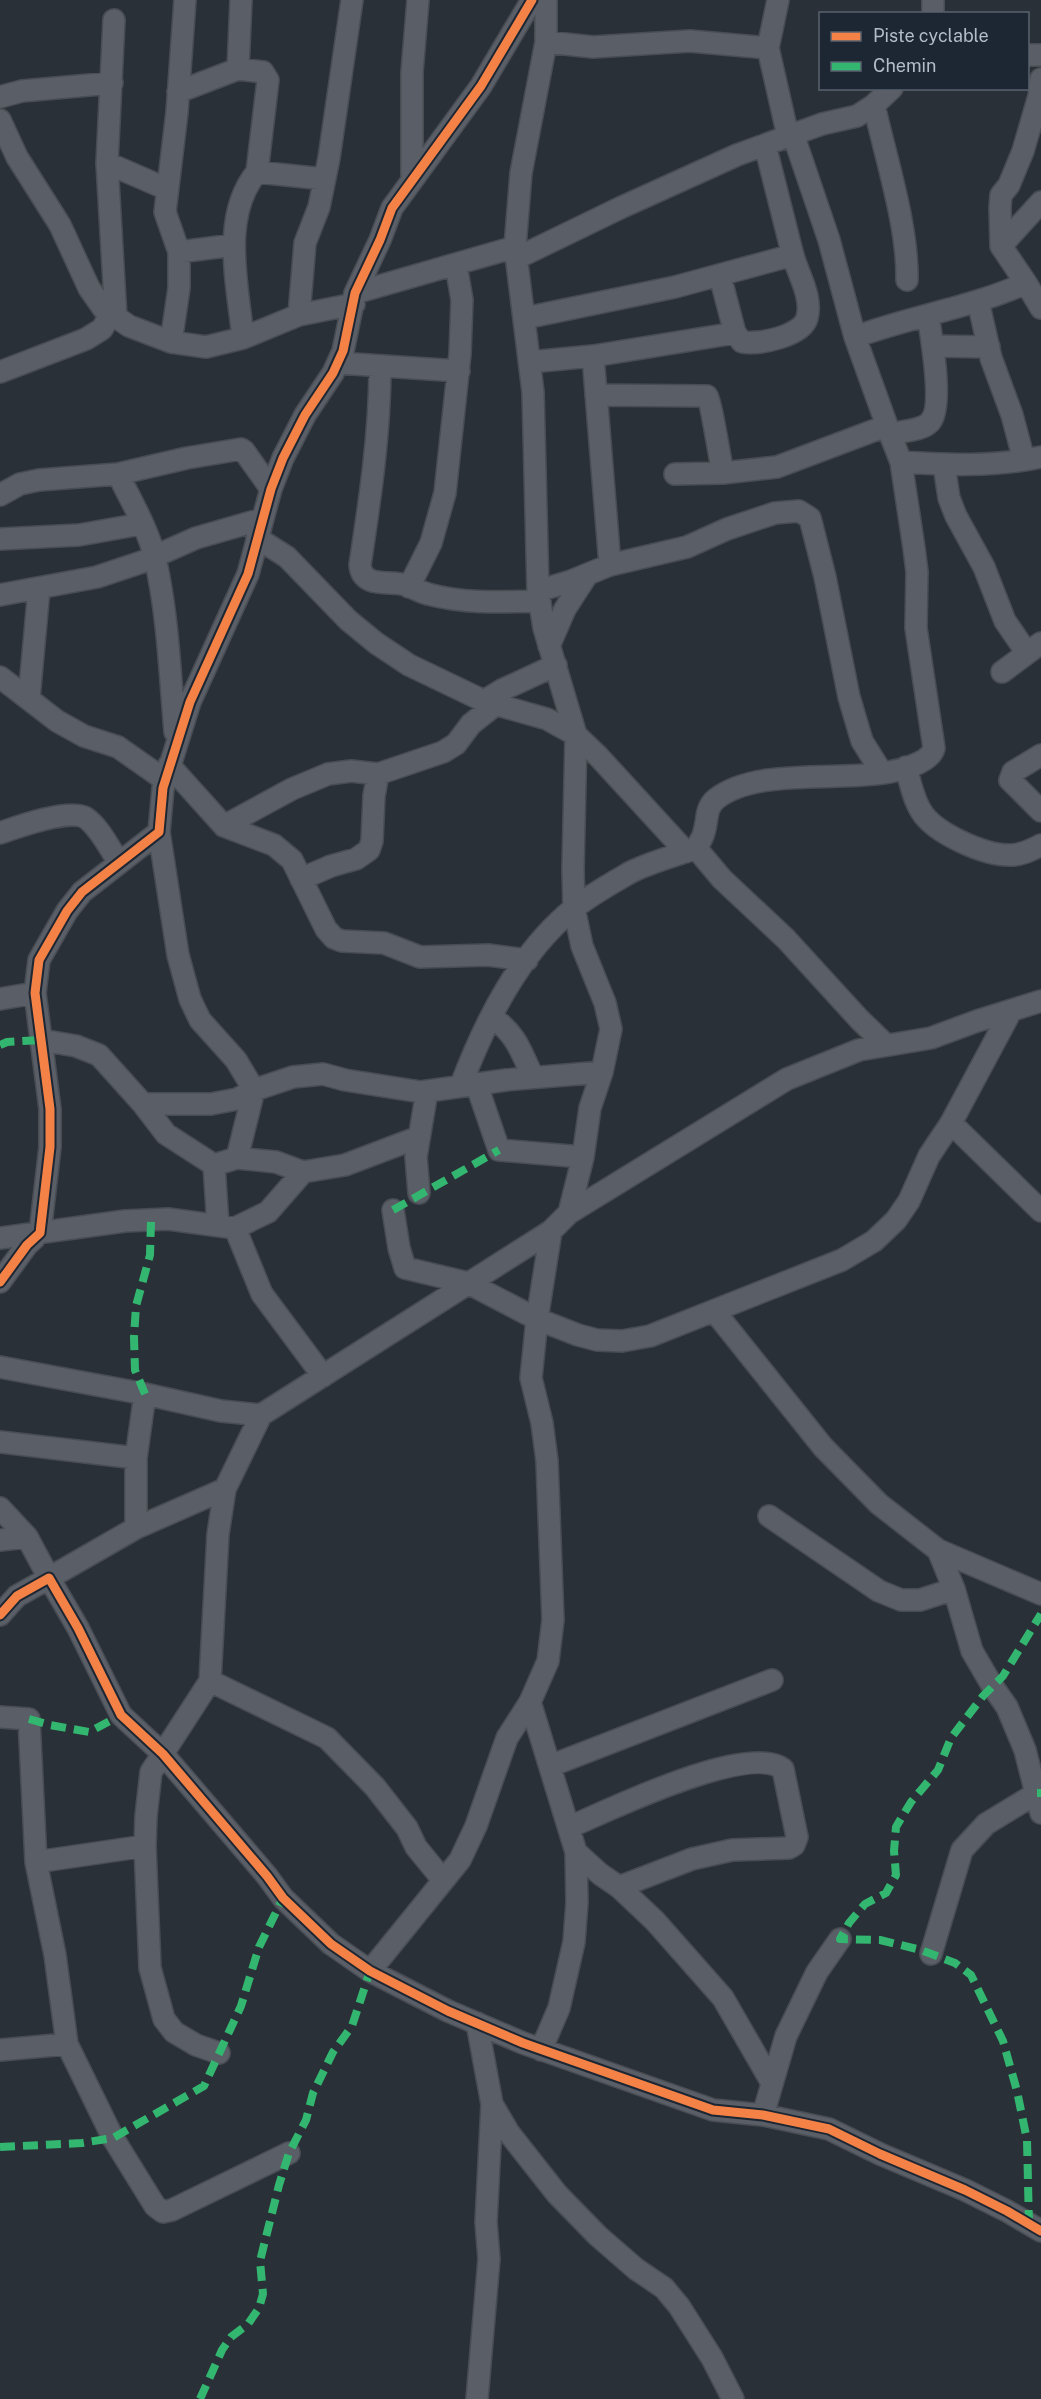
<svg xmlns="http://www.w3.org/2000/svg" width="1041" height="2399" font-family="'Public Sans',sans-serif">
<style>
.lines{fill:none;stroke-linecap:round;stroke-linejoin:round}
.minor-casing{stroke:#484c53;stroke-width:24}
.minor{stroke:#5a5e66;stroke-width:21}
.quiet{stroke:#33b770;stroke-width:8;stroke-dasharray:15 8;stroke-linecap:butt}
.cycleway-casing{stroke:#1d2633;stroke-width:13}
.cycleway{stroke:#f48246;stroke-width:9}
</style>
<rect width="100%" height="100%" fill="#2a3038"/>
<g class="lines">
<g class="minor-casing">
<path id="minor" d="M241 0 238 69 263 72 268 80 257 172
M546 0V42L521 173 515 247 533 392 538 591 544 628 576 735 573 870 574 908 582 946 605 1003 611 1029 602 1072 590 1108 583 1157 569 1213
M778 0 768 48 788 136
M933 0V14
M114 20 107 163 116 318
M546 42 593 47 690 41 768 48
M1028 55H1041
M178 92 238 69
M0 97 22 91 112 83
M874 105C886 159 908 226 907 280
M0 120 17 157 60 225 89 288 103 308 129 326 171 342 206 347 243 338 299 315 354 304
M793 134 829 240 855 337 890 434
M107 163 167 189
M412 180V72L418 0
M1001 246 1041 202
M179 252 234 245
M517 258 620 208 737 155 822 124 857 116 874 105 892 88
M720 276 735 333 742 342C759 345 802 336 807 318 813 296 797 273 792 252 783 216 774 180 765 145
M1026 283 1001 246 1000 208 1001 195 1009 185 1023 151 1039 96 1041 79
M355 293 515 247
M978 301 991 358 1012 415 1024 460
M299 315 305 243 319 207 329 158 352 0
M525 318 675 287 793 255
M855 337C911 316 971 308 1026 283L1041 308
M243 338C238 286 220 216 257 172L324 179
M171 342 179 288V252L165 212 177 112 185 0
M933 346 989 347
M593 356 610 565
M530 362 593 356 735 333
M338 363 459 371
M380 366C380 433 370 499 360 565 362 589 390 580 406 585 414 588 420 592 428 594 464 604 503 602 540 601
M0 372 86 339 102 329 110 315
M596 395 707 396C711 401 720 460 723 473
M901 462C948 465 994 467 1041 457
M944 465 949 498 956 516 984 567 1005 621 1027 653
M118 474 187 458 241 449 244 451 271 489
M675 474 723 473 777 467 886 426
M0 495 20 484 39 480 118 474C131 501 148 529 155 558 168 615 170 675 175 732
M257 538 287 557 348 620 376 643 409 665 484 701 547 719 576 735 598 756 686 852
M0 539 79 535 141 524
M409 587 431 543 445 493 460 354 462 300 456 265
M538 591 571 581 610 565 687 547 727 529 775 513 799 511 810 518 825 577 849 697 862 741 882 773
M0 595 97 577 142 562 196 538 262 519
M549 646 565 609 587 575
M1002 672 1041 643
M0 677 57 721 84 736 118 747 165 780
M29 698 39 589
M484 701 502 690 556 665
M1041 755 1013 772 1010 780 1041 811
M169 765 224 826 274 845 292 860 326 929 334 938 342 941 384 943 420 957 488 955 527 960
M906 767C910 782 913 798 921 811 934 833 985 856 1011 855 1022 855 1031 850 1041 845
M224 826 292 789 328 774 351 771 378 774 443 752 456 744 471 724 495 705
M159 832 178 955 190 999 200 1020 236 1060 254 1090 237 1158 276 1162 303 1172 345 1165 419 1137
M0 833C17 827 70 808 86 818 100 828 110 849 119 863
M696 848 722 879 786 939 860 1020 885 1044
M301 879 331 866 356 859 369 850 372 841 374 796 378 774
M0 999 35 993
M492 1017C517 1035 520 1050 533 1077
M41 1040 76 1046 99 1055 143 1104 166 1134 214 1165 237 1158
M476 1083 499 1150 583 1157
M461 1085C485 1022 519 953 573 909 590 895 612 883 631 872 651 862 675 856 696 848 699 843 703 838 704 832 708 820 705 808 716 799 755 768 836 781 883 773 897 771 930 764 934 748L916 628 917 572 914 548 901 462 890 434C902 431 922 431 930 422 944 407 931 335 928 315
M143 1104H211L237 1099 254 1090 293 1077 323 1074 345 1080 421 1092 506 1080 602 1072
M951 1123 1041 1211
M214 1165 218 1225
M419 1193 416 1157 427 1091
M393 1210 399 1248 405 1268 468 1283 537 1319 578 1335 597 1340 622 1341 650 1336 842 1260 874 1241 896 1220 909 1201 929 1156 951 1123 1011 1011
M235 1228 262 1294 323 1376
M0 1238 125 1221 168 1219 235 1228 268 1212 303 1172
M0 1282 27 1245 40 1233 50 1147V1109L35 993 39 960 67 911 82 892 159 832 163 788 190 702 248 574 271 489 283 458 305 415 333 373 343 351 355 293 380 240 392 208 481 86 532 0
M715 1312 823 1447 879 1504 938 1550 1041 1594
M0 1367 145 1394 221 1411 261 1415 551 1231 569 1213 787 1079 859 1050 931 1038 977 1021 1041 1001
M0 1442 136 1458
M0 1508 27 1537 49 1578 136 1528 225 1489
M769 1516 879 1591 901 1600H920L954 1589
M136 1528V1458L145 1394
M0 1540 27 1537
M938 1550 954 1589 972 1651 993 1687 1007 1707 1025 1750 1041 1813
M0 1615 17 1596 49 1578 78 1628 121 1715 163 1754 267 1876 283 1898 331 1944 370 1971 448 2011 523 2043 713 2110 763 2115 829 2129 880 2154 965 2190 1007 2211 1041 2231
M210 1681 327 1738 375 1787 407 1828 416 1847 443 1880
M530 1702 576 1852 577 1902 574 1942 559 2008 541 2050
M0 1717 29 1719 36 1862 55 1955 67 2044 113 2138 155 2206 163 2212 172 2210 289 2153
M550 1766 772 1680
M570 1827C609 1810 748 1742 783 1769L797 1837 794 1845 789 1848 732 1850 692 1859 619 1887
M576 1852 600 1874 619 1887 655 1921 723 1998 772 2083
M36 1862 145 1846
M931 1954 962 1850 986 1824 1037 1793
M370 1971 460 1860 476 1826 507 1738 530 1702 548 1661 553 1620 547 1461 542 1423 531 1378 537 1319 551 1231
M477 2023 492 2104 509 2133 557 2194 598 2236 636 2269 664 2288 679 2306 712 2358 733 2399
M0 2050 67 2044
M219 2053 196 2045 174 2032 164 2019 150 1968 145 1846 146 1816 151 1772 210 1681 218 1534 225 1489 261 1415
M763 2115 786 2036 817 1972 840 1939
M477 2399 489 2259 486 2222 492 2104"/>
</g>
<use href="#minor" class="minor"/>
<path class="quiet" d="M0 1045 7 1042 41 1040
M393 1210 499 1150
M145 1394 135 1370 134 1337 136 1306 150 1255 151 1221
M29 1719 50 1725 89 1732 121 1715
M1037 1793H1041
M0 2147 82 2143 113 2138 204 2086 241 2006 259 1947 283 1898
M1029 2225 1027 2140 1017 2091 1003 2041 971 1975 955 1963 921 1950 880 1940 840 1939 849 1923 865 1904 886 1893 896 1875 894 1851 896 1827 911 1802 938 1770 951 1738 983 1696 1003 1676 1041 1614
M200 2399 222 2350 231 2337 248 2324 259 2308 263 2294 260 2261 279 2185 289 2153 306 2120 313 2093 333 2052 352 2026 370 1971"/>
<g class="cycleway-casing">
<path id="cycleway" d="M0 1282 27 1245 40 1233 50 1147V1109L35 993 39 960 67 911 82 892 159 832 163 788 190 702 248 574 271 489 283 458 305 415 333 373 343 351 355 293 380 240 392 208 481 86 532 0
M0 1615 17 1596 49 1578 78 1628 121 1715 163 1754 267 1876 283 1898 331 1944 370 1971 448 2011 523 2043 713 2110 763 2115 829 2129 880 2154 965 2190 1007 2211 1041 2231"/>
</g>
<use href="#cycleway" class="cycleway"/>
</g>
<rect x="819" y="12" width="210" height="78" fill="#1d2633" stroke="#59626f" stroke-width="1.5"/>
<rect x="831" y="32" width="30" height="9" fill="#f48246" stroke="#59626f" stroke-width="1.5"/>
<text x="873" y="42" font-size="18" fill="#b4bcc9">Piste cyclable</text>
<rect x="831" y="62" width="30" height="9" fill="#33b770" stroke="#59626f" stroke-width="1.5"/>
<text x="873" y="72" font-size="18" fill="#b4bcc9">Chemin</text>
</svg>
